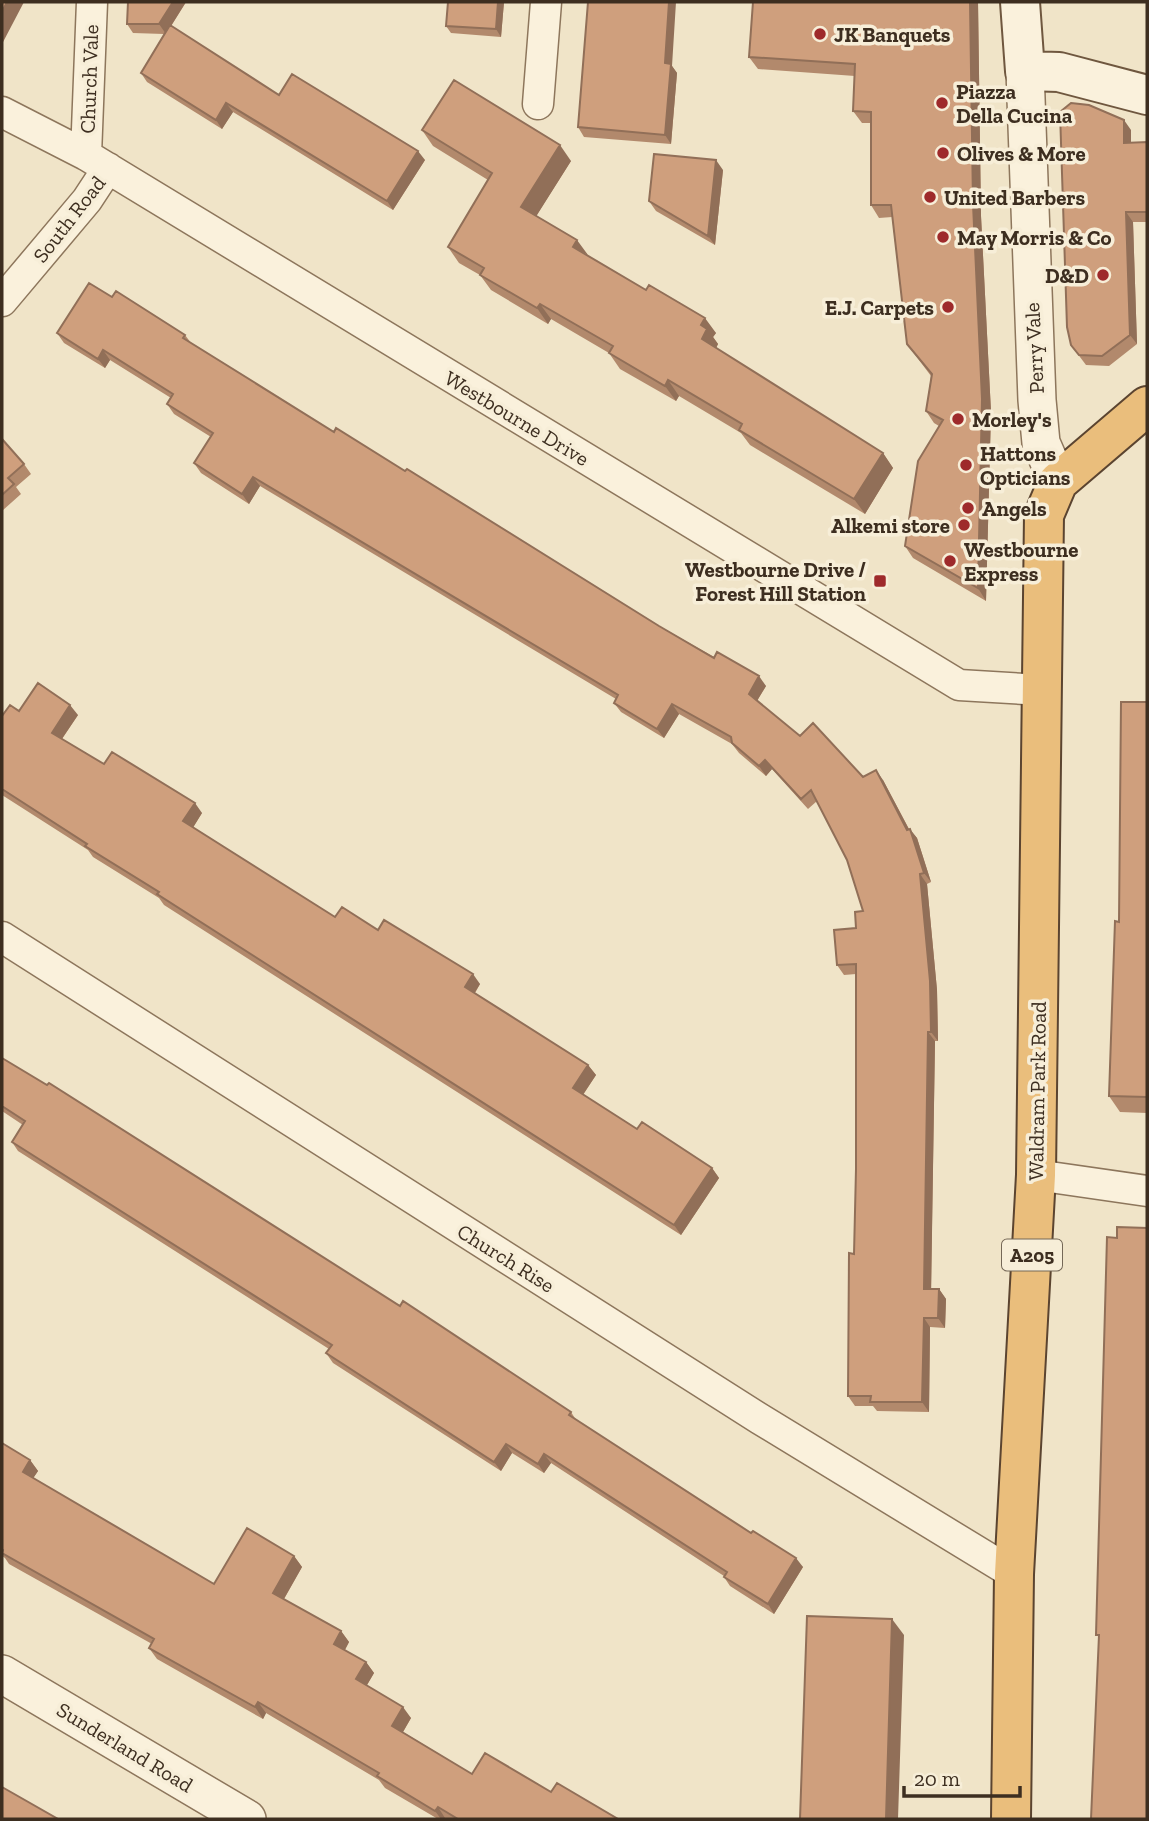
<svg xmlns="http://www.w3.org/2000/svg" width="1149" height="1821" font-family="'Zilla Slab',serif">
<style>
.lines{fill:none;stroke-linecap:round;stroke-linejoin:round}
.minor-casing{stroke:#8d765c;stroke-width:33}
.tertiary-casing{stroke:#8d765c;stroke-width:40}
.secondary-casing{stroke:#6f573f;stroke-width:42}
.trunk-casing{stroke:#5b4430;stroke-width:42}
.minor{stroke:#faf1dc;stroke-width:30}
.tertiary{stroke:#faf1dc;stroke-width:37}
.secondary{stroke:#faf1dc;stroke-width:38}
.trunk{stroke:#eabe7c;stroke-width:38}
.wall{fill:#b2896c}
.shaded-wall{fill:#916f58}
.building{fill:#cf9f7d;stroke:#916f58;stroke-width:2}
.poi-dot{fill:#9e2a2b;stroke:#f7eed8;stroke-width:2.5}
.labels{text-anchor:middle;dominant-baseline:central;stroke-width:7;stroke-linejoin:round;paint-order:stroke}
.shield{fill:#f7eed8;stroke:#756857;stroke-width:2}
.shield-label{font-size:19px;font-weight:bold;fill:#3d2e20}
.poi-label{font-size:21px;font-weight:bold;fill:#3d2e20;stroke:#f7eed8;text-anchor:start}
.street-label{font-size:21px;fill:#3d2e20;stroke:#f7eed8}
</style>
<rect width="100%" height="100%" fill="#f0e4c8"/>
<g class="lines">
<g class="minor-casing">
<path id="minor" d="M538 104 546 2
M2 112 86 155 959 685 1042 690
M86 155 92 2
M2 301 87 200 108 168
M2 937 760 1419 1014 1574
M1036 1175 1147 1191"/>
</g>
<g class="tertiary-casing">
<path id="tertiary" d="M1025 71 1037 400 1041 443 1058 482
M2 1674 247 1819"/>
</g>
<g class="secondary-casing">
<path id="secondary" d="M1020 2 1025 71 1059 72 1147 95"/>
</g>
<g class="trunk-casing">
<path id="trunk" d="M1011 1819 1014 1574 1036 1175 1044 515 1058 482 1147 406"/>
</g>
<use href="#minor" class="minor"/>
<use href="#tertiary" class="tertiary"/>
<use href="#secondary" class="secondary"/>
<use href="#trunk" class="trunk"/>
</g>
<path class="wall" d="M128 2H186L171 26 279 95 425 160 393 210 233 112 222 129 147 82 141 73 164 34 133 33 127 24Z
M448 2H504L501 37 451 33 446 26Z
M753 2H978L981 216 991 412 986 601 913 558 905 546 939 426 934 423 926 411 931 376 907 344 892 217 879 218 871 205V123H862L853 111 855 76 758 69 749 57Z
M672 66 677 73 671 144 584 137 578 127Z
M422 130 571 161 536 216 588 256 716 333 713 337 718 344 716 348 883 453 893 468 865 514 750 445 741 433 679 396 676 401 620 369 609 353 551 319 548 324 491 290 480 275 459 263 448 247 488 180 433 146Z
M1131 130V142H1147V222H1133L1137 344 1109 366 1086 365 1071 345Z
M723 170 715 245 656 211 649 201Z
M112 297 185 335 191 343 334 432 405 471 659 626 766 686 757 701 800 736 863 777 883 780 909 829 917 838 931 882 927 884 937 990 938 1041H935L931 1289H939L946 1299 945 1328 930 1327 929 1412 877 1411 873 1406H855L848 1396 854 1254 856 1169V974L844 975 837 965 856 928 863 911 847 860 817 801 808 809 772 769 766 776 739 753 732 744 679 714 664 738 621 712 614 703 616 699 260 486 249 504 201 473 194 463 211 437 174 414 167 404 171 398 110 360 105 368 64 343 57 333Z
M2 439 24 464 31 474 16 487 21 494 2 511Z
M1147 702V1113L1120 1112 1109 1096 1119 922Z
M19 711 78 715 62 739 104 764 202 813 193 827 335 917 378 930 480 984 475 993 588 1065 596 1075 583 1095 637 1129 712 1168 719 1178 681 1235 164 905 159 898 93 857 88 850 2 795V716Z
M2 1058 571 1412 576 1420 803 1567 774 1614 730 1586 724 1577V1576L551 1463 544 1473 512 1453 501 1471 333 1363 326 1353 329 1349 18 1151 12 1142 23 1125 2 1111Z
M2 1443 30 1460 38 1471 33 1478 214 1584 294 1556 302 1567 284 1599 341 1631 349 1642 345 1650 366 1662 374 1673 367 1685 411 1718 403 1732 472 1774 551 1792 618 1819H447L445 1818V1819H438L385 1788 379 1780 266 1713 263 1719 157 1659 149 1648 152 1644 9 1564 5 1558 2 1556Z"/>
<path class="shaded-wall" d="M7 2H24L2 44V12Z
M173 2H186L166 34 159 24Z
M498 2H504L501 37 496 29Z
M669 2H676L672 66 677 73 671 144 665 135V63Z
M970 2H978L981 216 991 412 986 601 978 588Z
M226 103 233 112 222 129 216 120Z
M1124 120 1131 130V152L1124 143Z
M560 145 571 161 532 223 521 207Z
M418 151 425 160 393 210 387 201Z
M716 160 723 170 715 245 708 236Z
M1126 212 1133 222 1137 344 1130 335Z
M577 240 588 255 573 247Z
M540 304 551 319 548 324 537 308Z
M705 318 716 333 713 337 718 344 713 354 702 339 701 325Z
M103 350 110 360 105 368 98 359Z
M668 380 679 396 676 401 665 386Z
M883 453 893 468 865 514 854 499Z
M253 477 260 486 249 504 242 494Z
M759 676 766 686 755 704 749 694Z
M672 704 679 714 664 738 657 729Z
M70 705 78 715 59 743 52 733Z
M765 760 772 769 766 776 759 766Z
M876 770 883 780 913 837 910 829 917 838 931 882 924 873 907 830Z
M195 803 202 813 191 831 183 821Z
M920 874 927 884 937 990 938 1041 931 1032Z
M473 974 480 984 472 997 465 987Z
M928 1032 935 1041 931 1298 924 1289Z
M588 1065 596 1075 580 1099 573 1088Z
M712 1168 719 1178 681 1235 674 1225Z
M939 1289 946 1299 945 1328 938 1318Z
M924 1318 930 1327 929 1412 922 1402Z
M506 1444 512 1453 501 1471 494 1462Z
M544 1454 551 1463 544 1473 538 1464Z
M30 1460 38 1471 30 1483 23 1472Z
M294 1556 302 1567 281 1604 273 1593Z
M796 1558 803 1567 774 1614 768 1604Z
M892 1619 904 1635 898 1819H886Z
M341 1631 349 1642 342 1655 334 1644Z
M366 1662 374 1673 364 1690 356 1679Z
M258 1702 266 1713 263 1719 255 1707Z
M403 1707 411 1718 400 1737 392 1726Z
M438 1807 445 1818V1819H441L435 1811Z"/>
<path class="building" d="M2 2H7L2 12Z
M128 2H173L159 24H127Z
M448 2H498L496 29 446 26Z
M588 2H669L665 63 671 64 665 135 578 127Z
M753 2H970L973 204 982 399 978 588 905 546 918 461 943 420 926 411 932 374 907 344 891 205H871V112L853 111 855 64 749 57Z
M170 25 279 95 292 74 418 151 387 201 226 103 216 120 141 73Z
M454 80 560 145 521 207 577 240 573 247 646 290 649 285 705 318 701 325 707 329 702 339 883 453 854 499 739 430 742 424 668 380 665 386 609 353 613 346 540 304 537 308 480 275 484 268 448 247 492 173 422 130Z
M1071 103 1089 105 1124 120V143L1147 142V212H1126L1130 335 1102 356 1079 355 1071 345 1067 327 1060 112Z
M654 154 716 160 708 236 649 201Z
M89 283 112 297 116 291 185 335 183 338 334 432 336 428 405 471 407 469 659 626 714 658 717 652 759 676 749 694 800 736 813 723 863 777 876 770 907 830 910 829 924 873 920 874 930 981 931 1032H928L924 1289H939L938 1318H924L922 1402H870L871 1396H848L849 1253 854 1254 856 1169V964L837 965 834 930 856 928 855 912 863 911 847 860 811 790 801 799 765 760 759 766 732 743 731 737 672 704 657 729 614 703 618 695 253 477 242 494 194 463 213 433 167 404 173 394 103 350 98 359 57 333Z
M2 439 24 464 8 478 14 484 2 495Z
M38 683 70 705 52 733 104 764 112 752 195 803 183 821 335 917 342 907 378 930 384 920 473 974 465 987 588 1065 573 1088 637 1129 642 1122 712 1168 674 1225 157 894 159 892 85 846 87 844 2 789V716L10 705 19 711Z
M1121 702H1147V1097L1109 1096 1115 921 1119 922Z
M2 1058 47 1085 49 1083 400 1306 403 1301 571 1412 569 1415 751 1533 753 1531 796 1558 768 1604 724 1577 727 1572 544 1454 538 1464 506 1444 494 1462 326 1353 332 1345 12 1142 25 1121 2 1106Z
M1117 1227 1147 1228V1819H1091L1099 1635H1096L1107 1237 1117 1238Z
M2 1443 30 1460 23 1472 214 1584 247 1528 294 1556 273 1593 341 1631 334 1644 366 1662 356 1679 403 1707 392 1726 472 1774 485 1753 551 1792 557 1783 618 1819H458L438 1807 435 1811 377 1776 379 1773 258 1702 255 1707 149 1648 154 1639 2 1553 3 1550 2 1549Z
M807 1616 892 1619 886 1819H800Z
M2 1787 58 1819H2Z"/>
<g class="poi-dot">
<circle cx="820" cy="34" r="7"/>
<circle cx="942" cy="103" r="7"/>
<circle cx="943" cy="153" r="7"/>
<circle cx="930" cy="197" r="7"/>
<circle cx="943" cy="237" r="7"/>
<circle cx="1103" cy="275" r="7"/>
<circle cx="948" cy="307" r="7"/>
<circle cx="958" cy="419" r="7"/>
<circle cx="966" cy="465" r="7"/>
<circle cx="968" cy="508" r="7"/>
<circle cx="964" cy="525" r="7"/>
<circle cx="950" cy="561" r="7"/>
<rect x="873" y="574" width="14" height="14" rx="3.5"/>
</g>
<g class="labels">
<rect class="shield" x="1002" y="1239.5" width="60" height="31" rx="5"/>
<g class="shield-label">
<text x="1032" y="1255">A205</text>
</g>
<g class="poi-label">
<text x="834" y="34">JK Banquets</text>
<text x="956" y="91">Piazza<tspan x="956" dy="24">Della Cucina</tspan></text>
<text x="957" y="153">Olives &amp; More</text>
<text x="944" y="197">United Barbers</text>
<text x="957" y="237">May Morris &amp; Co</text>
<text x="1089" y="275" text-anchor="end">D&amp;D</text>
<text x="934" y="307" text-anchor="end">E.J. Carpets</text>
<text x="972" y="419">Morley's</text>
<text x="980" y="453">Hattons<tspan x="980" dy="24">Opticians</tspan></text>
<text x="982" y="508">Angels</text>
<text x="950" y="525" text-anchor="end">Alkemi store</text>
<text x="964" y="549">Westbourne<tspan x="964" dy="24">Express</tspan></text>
<text x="866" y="569" text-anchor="end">Westbourne Drive /<tspan x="866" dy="24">Forest Hill Station</tspan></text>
</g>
<g class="street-label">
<text transform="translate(89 79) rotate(-88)">Church Vale</text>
<text transform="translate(69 219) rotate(-52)">South Road</text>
<text transform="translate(1034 348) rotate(-93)">Perry Vale</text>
<text transform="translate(517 418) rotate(31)">Westbourne Drive</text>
<text transform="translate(1037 1091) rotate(-89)">Waldram Park Road</text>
<text transform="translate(506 1258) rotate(32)">Church Rise</text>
<text transform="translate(125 1747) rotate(31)">Sunderland Road</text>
</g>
</g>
<rect width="1149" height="1821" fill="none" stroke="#3d2e20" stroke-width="7"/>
<path d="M904 1786v10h116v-10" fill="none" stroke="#3d2e20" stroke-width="3.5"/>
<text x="914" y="1786" font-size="21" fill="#3d2e20" stroke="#f7eed8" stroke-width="5" paint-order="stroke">20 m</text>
</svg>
